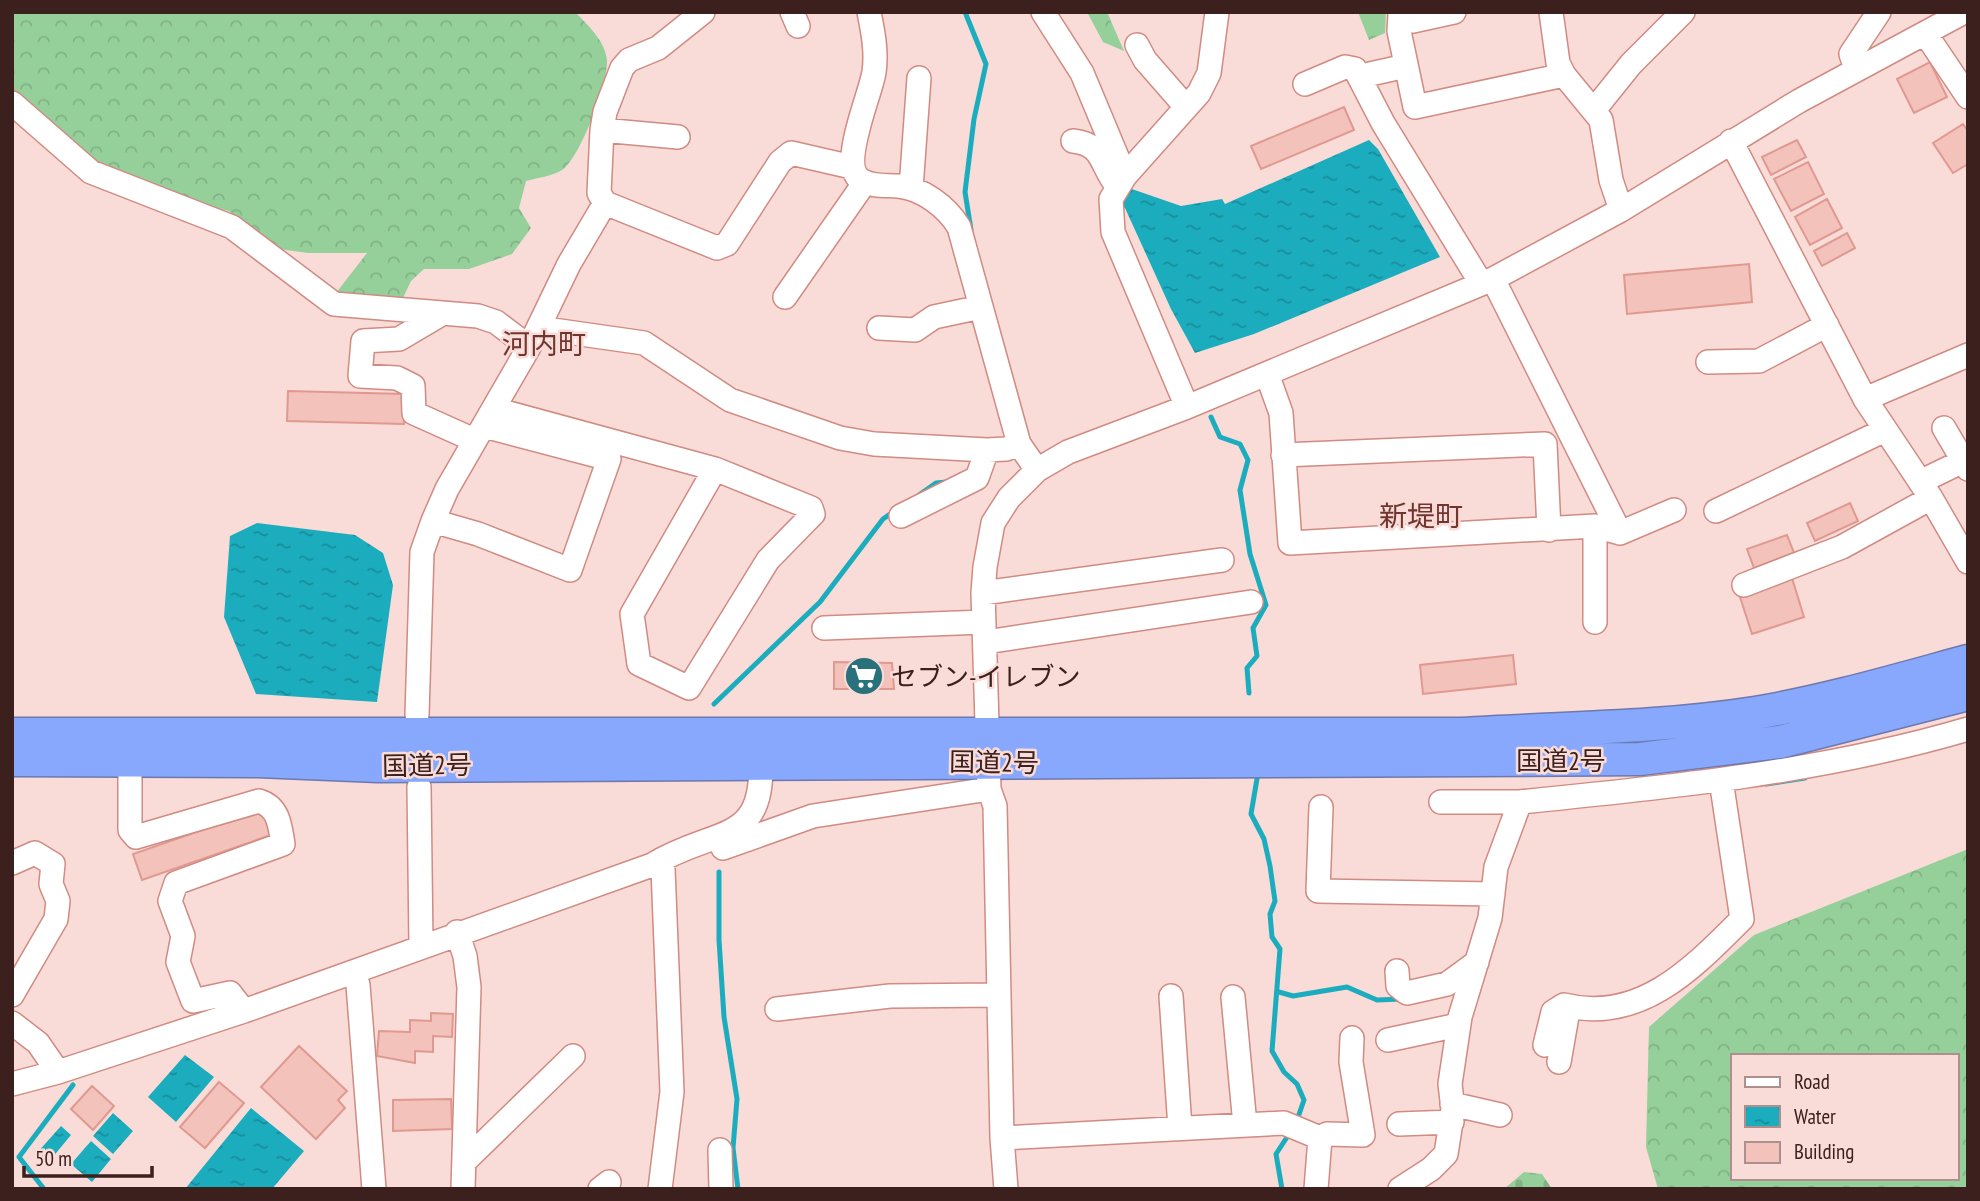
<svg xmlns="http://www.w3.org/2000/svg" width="1980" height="1201" font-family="'PT Sans Narrow','Noto Sans JP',sans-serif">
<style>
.forest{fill:url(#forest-crowns);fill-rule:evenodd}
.cemetery{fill:url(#cemetery-stones)}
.water{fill:url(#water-ripples)}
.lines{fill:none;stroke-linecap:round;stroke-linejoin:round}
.stream{stroke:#1badbe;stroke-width:5}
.building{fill:#f2c2bb;stroke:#e09990;stroke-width:2}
.minor-casing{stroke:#d08b82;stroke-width:26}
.highway-casing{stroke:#6d78ae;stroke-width:35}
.minor{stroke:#fff;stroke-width:23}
.highway{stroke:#87a8fc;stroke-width:32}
.labels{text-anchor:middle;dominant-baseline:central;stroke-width:5;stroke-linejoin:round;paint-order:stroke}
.poi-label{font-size:26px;fill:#3c201d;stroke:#f9dbd7;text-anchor:start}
.street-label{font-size:26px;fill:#3c201d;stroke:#f9dbd7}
.neighbourhood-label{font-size:28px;fill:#71352f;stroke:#f9dbd7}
</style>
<defs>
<pattern id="forest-crowns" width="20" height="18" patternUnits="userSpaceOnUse" patternTransform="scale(1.75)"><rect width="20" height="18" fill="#95d09b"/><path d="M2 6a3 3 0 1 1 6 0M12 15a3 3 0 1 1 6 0" fill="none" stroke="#81b285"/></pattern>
<pattern id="cemetery-stones" width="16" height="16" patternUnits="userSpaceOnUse" patternTransform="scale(1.75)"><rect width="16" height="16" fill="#95d09b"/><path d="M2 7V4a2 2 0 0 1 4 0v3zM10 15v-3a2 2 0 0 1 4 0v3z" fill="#81b285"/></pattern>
<pattern id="water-ripples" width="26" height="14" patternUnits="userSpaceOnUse" patternTransform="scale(1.75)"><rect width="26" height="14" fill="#1badbe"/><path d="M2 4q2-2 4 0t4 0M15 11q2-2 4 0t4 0" fill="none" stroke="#198c9a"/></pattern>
</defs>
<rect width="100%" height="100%" fill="#f9dbd7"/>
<path class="forest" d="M12 12H575C588 25 606 42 607 61 608 82 580 159 562 170 553 176 537 178 526 181L519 208 531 228 512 254 469 269H424L411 281 401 302 336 293 367 253H308L279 249 229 211 195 203 86 158 12 113Z
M1087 12H1107L1124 51 1103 42Z
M1358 12H1386L1385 33 1369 40Z
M1968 849V1189H1658L1646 1147 1649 1027 1754 935ZM1733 1056H1957V1178H1733Z"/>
<path class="cemetery" d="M1524 1172 1542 1174 1552 1189H1504Z"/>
<path class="water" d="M1369 140 1378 149 1440 257 1254 334 1195 353 1171 309 1125 208 1116 207 1126 187 1181 206 1222 199 1225 204Z
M257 523 355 535 383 553 393 585 377 702 256 694 224 617 230 536Z
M185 1055 214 1077 176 1122 148 1097Z
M251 1108 304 1151 272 1189H185Z
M113 1113 133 1131 113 1154 93 1136Z
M61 1126 71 1135 47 1164 36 1154Z
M91 1141 111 1159 92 1182 71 1164Z"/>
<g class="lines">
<path class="stream" d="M965 12 986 64 974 119 965 192 971 230
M1211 417 1220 437 1240 444 1248 460 1240 490 1250 554 1266 605 1253 628 1257 656 1247 668 1249 693
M919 495 936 483 947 482
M714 704 820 602 883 519 893 512
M1258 773 1251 814 1264 839 1270 866 1275 901 1270 914 1272 937 1280 949 1272 1051 1284 1072 1297 1084 1304 1100 1296 1123
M1766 784 1805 778
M719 872V940L724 1017 737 1099 733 1148 738 1189
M1279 992 1293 996 1347 987 1377 1000 1402 999
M44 1189 19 1157 73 1085
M1282 1189 1276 1154 1291 1131"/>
</g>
<path class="building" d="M1930 62 1947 97 1914 113 1897 79Z
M1344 107 1354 130 1261 169 1251 146Z
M1963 124 1968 131V164L1953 173 1933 143Z
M1797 140 1806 157 1771 175 1762 157Z
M1808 162 1824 194 1791 211 1774 179Z
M1827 199 1842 228 1810 245 1795 217Z
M1847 233 1855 248 1822 266 1814 251Z
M1749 264 1752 302 1627 314 1624 275Z
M288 391 404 394V424L287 421Z
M1850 503 1858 521 1815 541 1807 523Z
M1787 535 1794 553 1754 568 1747 549Z
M1792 578 1804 617 1752 634 1739 594Z
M1513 655 1516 684 1423 694 1420 665Z
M834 662 892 663 894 689H834Z
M262 809 271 835 142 880 133 854Z
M431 1013 453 1014 452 1037 433 1036V1052L415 1051V1063L377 1056 379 1031 410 1032V1020L431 1021Z
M299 1046 347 1091 338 1100 345 1108 316 1139 261 1087Z
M219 1082 244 1103 205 1148 180 1127Z
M92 1086 114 1106 93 1130 71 1109Z
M451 1099 452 1129 393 1131V1100Z"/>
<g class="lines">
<g class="minor-casing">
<path id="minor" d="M703 12 658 48 629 60 622 68 605 112 602 130 599 193 605 203 717 248 727 244 780 162 791 153 852 167
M792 12 798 26
M869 12C873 32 877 52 874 72 871 94 838 166 861 180 873 187 885 185 898 186 922 188 947 207 959 227L1019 444 1037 470
M1043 12 1082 73 1125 176
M1402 12 1400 15 1413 21 1454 12
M1551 12 1558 63 1564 75 1601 120 1611 180 1621 210
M1400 15 1399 31 1415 107 1564 75
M1925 33 1968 97
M1137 45 1145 60 1186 107
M1856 69 1851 54 1879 12
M1362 79 1370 74 1406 66
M1305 84 1345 67 1355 69 1383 123 1481 283
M12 103 91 172 232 227 334 304 478 316 496 322 529 347
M1594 110 1631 64 1683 12
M602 130 678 137
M1073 141C1104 144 1100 165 1117 186
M1731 141 1865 399 1931 498 1968 562
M911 188 919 78
M1493 279 1620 533
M785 297 865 182
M443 313 399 339 363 341 360 376 397 378 413 386 414 413 474 440
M539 328 644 343 730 400 840 438 874 444 987 450 1006 449 1019 444
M879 328 915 330 934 317 981 307
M1708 362 1759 361 1827 325
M1267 374 1281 413 1290 543 1595 526 1620 533 1674 510
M1865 399 1968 355
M1187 407 1113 232 1111 199 1125 176 1199 93 1209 73 1217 12
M494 409 715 469 811 508 813 514 768 560 689 688 639 664 632 614 715 469
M1944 428 1968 469
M1283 455 1545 444 1549 530
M1920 482 1963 461
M1716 511 1885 430
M901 516 977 478 987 450
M433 521 478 534 570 570 609 459 484 426
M1595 526V622
M1744 585 1842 547 1931 498
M983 593 1222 560
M824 628 984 622
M986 642 1251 602
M417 715 422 552 433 521 447 489 529 347 569 264 605 203
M130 761V830L136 837 259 801C279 807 280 826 283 844L176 883 170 901 183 936 178 962 193 1001 230 993 244 1011
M419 787 421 945
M1441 802H1520
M1321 807 1318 891 1493 894
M723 848 813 816 989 789
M12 863 35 853 53 864 51 884 58 901 56 919 12 995
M652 865 663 869 672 1092 660 1189
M457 932 465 956 469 987 463 1189
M1397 971 1398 986 1407 993 1447 984 1477 962
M353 972 358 985 374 1189
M1171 996 1180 1128
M1233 997 1245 1125
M777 1009 890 996 998 995
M12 1023 38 1043 58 1072
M1388 1040 1458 1025
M1545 1045 1553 1012 1564 1005C1640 1024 1693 968 1742 919L1721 780
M1559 1062 1567 1016
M12 1084 58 1072 244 1011 652 865C719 824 768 849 760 748
M1452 1104 1500 1115
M1399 1124 1452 1122
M1002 1138 1284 1123 1320 1138 1316 1189
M1320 1138 1327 1134 1363 1135 1351 1062 1352 1038
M720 1150 721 1189
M464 1162 573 1056
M600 1189 609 1182
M1006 1189 1002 1138 995 806 989 789 983 593 985 567 993 523 1009 498 1037 470 1068 452 1187 407 1493 279 1621 210 1799 101 1964 12
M1400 1189 1431 1169 1446 1154 1453 1109 1450 1084 1460 1017 1490 918 1496 867 1520 802C1671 787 1822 772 1968 729"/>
</g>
<g class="highway-casing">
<path id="highway" d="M12 734H1462C1559 728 1658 728 1755 713 1827 701 1898 680 1968 661
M12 760 258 761 378 766 1640 759 1780 742 1968 694"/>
</g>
<use href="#minor" class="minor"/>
<use href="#highway" class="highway"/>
</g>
<defs>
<g id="supermarket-disc" transform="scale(2.0125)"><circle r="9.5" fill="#29727c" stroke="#f9dbd7"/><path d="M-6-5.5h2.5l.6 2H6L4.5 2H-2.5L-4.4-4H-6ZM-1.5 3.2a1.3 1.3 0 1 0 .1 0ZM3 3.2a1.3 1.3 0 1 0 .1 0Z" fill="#fff"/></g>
</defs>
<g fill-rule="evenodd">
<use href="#supermarket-disc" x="864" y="676"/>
</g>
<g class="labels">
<g class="poi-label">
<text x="891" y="676">セブン-イレブン</text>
</g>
<g class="street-label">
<text x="1561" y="760">国道2号</text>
<text transform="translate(994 762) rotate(1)">国道2号</text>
<text transform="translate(427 765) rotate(-1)">国道2号</text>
</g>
<g class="neighbourhood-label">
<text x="544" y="343">河内町</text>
<text x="1421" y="515">新堤町</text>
</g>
</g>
<rect width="1980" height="1201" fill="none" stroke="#3c201d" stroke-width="28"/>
<rect x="1731" y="1054" width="228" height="126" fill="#f9dbd7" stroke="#ad908d" stroke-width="2"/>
<rect x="1745" y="1077" width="35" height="10" fill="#ffffff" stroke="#ad908d" stroke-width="2"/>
<text x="1794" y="1089" font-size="21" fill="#3c201d">Road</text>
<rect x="1745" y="1106" width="35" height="21" fill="url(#water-ripples)" stroke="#ad908d" stroke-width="2"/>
<text x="1794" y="1124" font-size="21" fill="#3c201d">Water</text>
<rect x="1745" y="1142" width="35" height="21" fill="#f2c2bb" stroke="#ad908d" stroke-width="2"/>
<text x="1794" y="1159" font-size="21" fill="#3c201d">Building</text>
<path d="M24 1166v10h128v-10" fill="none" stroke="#3c201d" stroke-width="3.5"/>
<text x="35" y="1166" font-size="21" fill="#3c201d" stroke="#f9dbd7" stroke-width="5" paint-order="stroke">50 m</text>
</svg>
